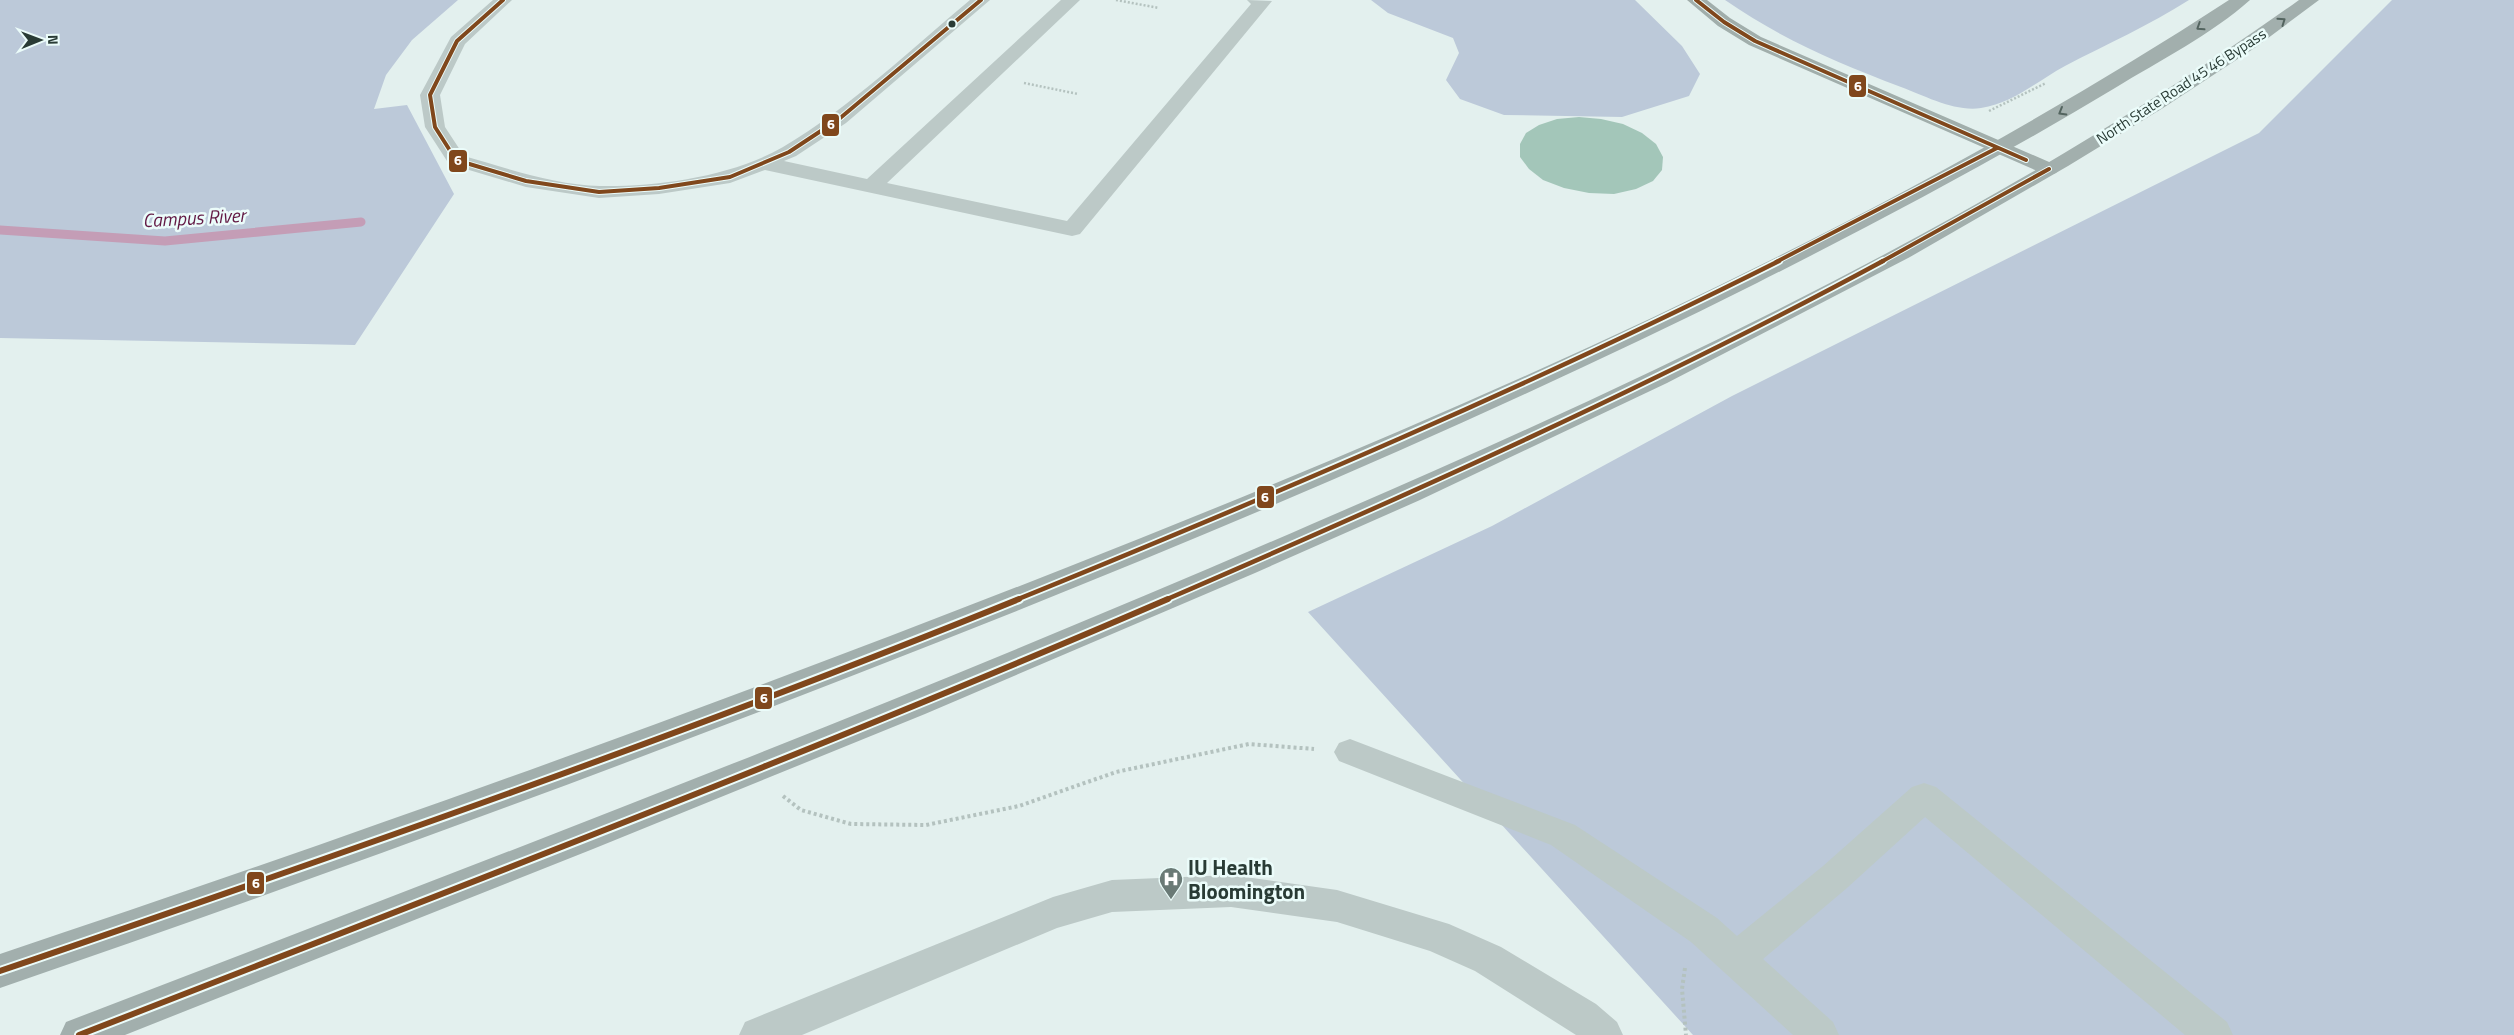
<svg xmlns="http://www.w3.org/2000/svg" width="2514" height="1035" font-family="'Titillium Web',sans-serif">
<style>
.green{fill:#bcc9d9}
.lines{fill:none;stroke-linecap:round;stroke-linejoin:round}
.stream{stroke:#c49db6;stroke-width:9}
.building{fill:#a3c6b9}
.path-far1{stroke:#b4c2bf;stroke-width:2.5;stroke-dasharray:2 2;stroke-linecap:butt}
.path{stroke:#b4c2bf;stroke-width:4;stroke-dasharray:3 3;stroke-linecap:butt}
.minor{fill:#bcc9c7;fill-rule:evenodd}
.major{fill:#a1aeab;fill-rule:evenodd}
.highway{fill:#a2afad;fill-rule:evenodd}
.bus-1-far2-casing{stroke:#ebfcfa;stroke-width:6}
.bus-1-far1-casing{stroke:#ebfcfa;stroke-width:8}
.bus-1-casing{stroke:#ebfcfa;stroke-width:10}
.bus-1-far2{stroke:#80471c;stroke-width:4}
.bus-1-far1{stroke:#80471c;stroke-width:4.5}
.bus-1{stroke:#80471c;stroke-width:6}
.oneway{stroke:#53645f}
.bus-dot{fill:#293b35;stroke:#ebfcfa;stroke-width:2}
.labels{text-anchor:middle;dominant-baseline:central;stroke-width:5;stroke-linejoin:round;paint-order:stroke}
.far-street-label{font-size:15px;fill:#293b35;stroke:#ebfcfa}
.water-label{font-size:19px;font-style:italic;fill:#621944;stroke:#ebfcfa}
.near-poi-label{font-size:21px;font-weight:bold;fill:#293b35;stroke:#ebfcfa;text-anchor:start}
.line-badge{stroke:#ebfcfa;stroke-width:2}
.badge-label{font-size:14px;text-anchor:middle;font-weight:bold;fill:#fff}
</style>
<rect width="100%" height="100%" fill="#e3f0ee"/>
<path class="green" d="M0 0H458L412 40 386 75 374 109 407 105 454 194 355 345 0 338Z
M1371 0H1635L1682 46 1700 74 1689 96 1622 117 1504 115 1460 99 1446 80 1459 53 1453 38 1388 13Z
M1725 0H2189C2150 25 2107 44 2065 66 2037 81 2014 103 1981 108 1955 112 1925 96 1901 87 1836 62 1783 40 1725 0Z
M2392 0H2514V1035H1693L1308 612 1492 526 1732 396 2259 133Z"/>
<g class="lines">
<path class="stream" d="M0 230 165 241 361 222"/>
</g>
<path class="building" d="M1579 117 1601 119 1623 124 1642 133 1656 144 1663 157 1662 170 1653 181 1636 189 1614 194 1589 193 1564 188 1543 180 1529 169 1520 157V144L1526 133 1539 125 1557 119Z"/>
<g class="lines">
<path class="path-far1" d="M1116 0 1159 8
M1024 83 1078 94
M1989 111 2046 83"/>
<path class="path" d="M783 796 801 810 851 824 926 825 1019 806 1116 772 1249 744 1314 749
M1685 968 1682 989 1686 1035"/>
<path class="minor" d="M493 0H512L465 44 440 95 445 127 464 156C506 168 555 185 600 186 658 187 733 176 783 147 851 107 910 50 970 0H990L846 123 796 156 784 161 867 179 1061 0H1080L887 183 1067 221 1251 4 1247 0 1272 1 1080 234 1072 236 765 170 730 183 659 194 599 198 526 187 449 164 425 127 420 95 451 37Z
M1350 739 1575 825 1717 918 1737 936 1823 866 1912 787 1924 783 1936 787 2227 1022 2233 1035H2185L1925 817 1847 888 1763 959 1833 1022 1839 1035H1793L1691 942 1551 845 1339 761 1334 752 1339 743Z
M1231 875 1337 890 1449 924 1501 947 1596 1004 1617 1022 1623 1035H1576L1475 971 1430 951 1337 922 1231 907 1112 912 1057 928 802 1035H739L745 1022 1053 897 1112 880Z"/>
<path class="major" d="M1687 0H1707L1730 18 1761 37 2056 165 2059 169 2056 173 2049 175 2042 173 1749 45 1718 26Z"/>
<path class="highway" d="M2229 0H2250C2212 34 2159 61 2115 88 1999 158 1878 222 1757 283 1491 416 1217 532 941 641 630 764 316 879 0 988V954C359 834 715 706 1068 567 1468 409 1868 235 2229 0Z
M2299 0H2319L2256 47 2163 108 2068 166 1910 257 1667 383 1420 500 1255 573 925 714 593 849 125 1035H60L66 1022 79 1017C492 858 906 701 1312 524 1653 377 1996 217 2299 0Z"/>
<g class="bus-1-far2-casing">
<path id="bus-1-far2" d="M503 0 457 41 430 95 435 127 456 160 526 181 599 192 659 188 730 177 789 152 839 119 981 0
M1696 0 1724 22 1755 41 2026 160
M1776 262 1997 148
M1881 262 2049 169"/>
</g>
<g class="bus-1-far1-casing">
<path id="bus-1-far1" d="M1016 600C1274 495 1530 386 1779 261
M1165 600C1408 495 1650 387 1883 261"/>
</g>
<g class="bus-1-casing">
<path id="bus-1" d="M0 971C342 854 684 735 1019 599
M79 1035C443 893 809 754 1168 599"/>
</g>
<use href="#bus-1-far2" class="bus-1-far2"/>
<use href="#bus-1-far1" class="bus-1-far1"/>
<use href="#bus-1" class="bus-1"/>
</g>
<defs><path id="oneway-chevron" d="M-2-3.5L2.5 0L-2 3.5" fill="none" stroke-width="1.6" stroke-linecap="round" stroke-linejoin="round" transform="scale(1.25)"/></defs>
<g class="oneway">
<use href="#oneway-chevron" transform="translate(2282 21) rotate(-35)"/>
<use href="#oneway-chevron" transform="translate(2200 27) rotate(147)"/>
<use href="#oneway-chevron" transform="translate(2062 112) rotate(150)"/>
</g>
<defs>
<g id="hospital-pin" transform="scale(1.25)"><path d="M0 17L-7.5 6A9.5 9.5 0 1 1 7.5 6Z" fill="#6a7a76" stroke="#ebfcfa"/><path d="M-5-5h3v3.5h4V-5h3V5h-3V1.5h-4V5h-3Z" fill="#fff"/></g>
</defs>
<g fill-rule="evenodd">
<use href="#hospital-pin" x="1171" y="879"/>
</g>
<circle class="bus-dot" cx="952" cy="24" r="4.5"/>
<g class="labels">
<g class="far-street-label">
<text transform="translate(2181 86) rotate(-33)">North State Road 45 46 Bypass</text>
</g>
<g class="water-label">
<text transform="translate(194 217) rotate(-3)">Campus River</text>
</g>
<g class="near-poi-label">
<text x="1188" y="867">IU Health<tspan x="1188" dy="24">Bloomington</tspan></text>
</g>
</g>
<g class="line-badge">
<rect x="1848" y="74" width="19" height="24" rx="5" fill="#80471c"/>
<rect x="821" y="113" width="19" height="24" rx="5" fill="#80471c"/>
<rect x="448" y="149" width="20" height="24" rx="5" fill="#80471c"/>
<rect x="1256" y="485" width="19" height="24" rx="5" fill="#80471c"/>
<rect x="754" y="686" width="19" height="24" rx="5" fill="#80471c"/>
<rect x="246" y="871" width="19" height="24" rx="5" fill="#80471c"/>
</g>
<g class="badge-label">
<text x="1858" y="91">6</text>
<text x="831" y="129">6</text>
<text x="458" y="165">6</text>
<text x="1265" y="502">6</text>
<text x="764" y="703">6</text>
<text x="256" y="888">6</text>
</g>
<g transform="translate(40 40) rotate(89)" stroke="#ebfcfa" stroke-width="4" paint-order="stroke">
<path d="M0-4L9 19L0 12L-9 19Z" fill="#293b35"/>
<text y="-8" font-size="14" font-weight="bold" text-anchor="middle" fill="#293b35">N</text>
</g>
</svg>
